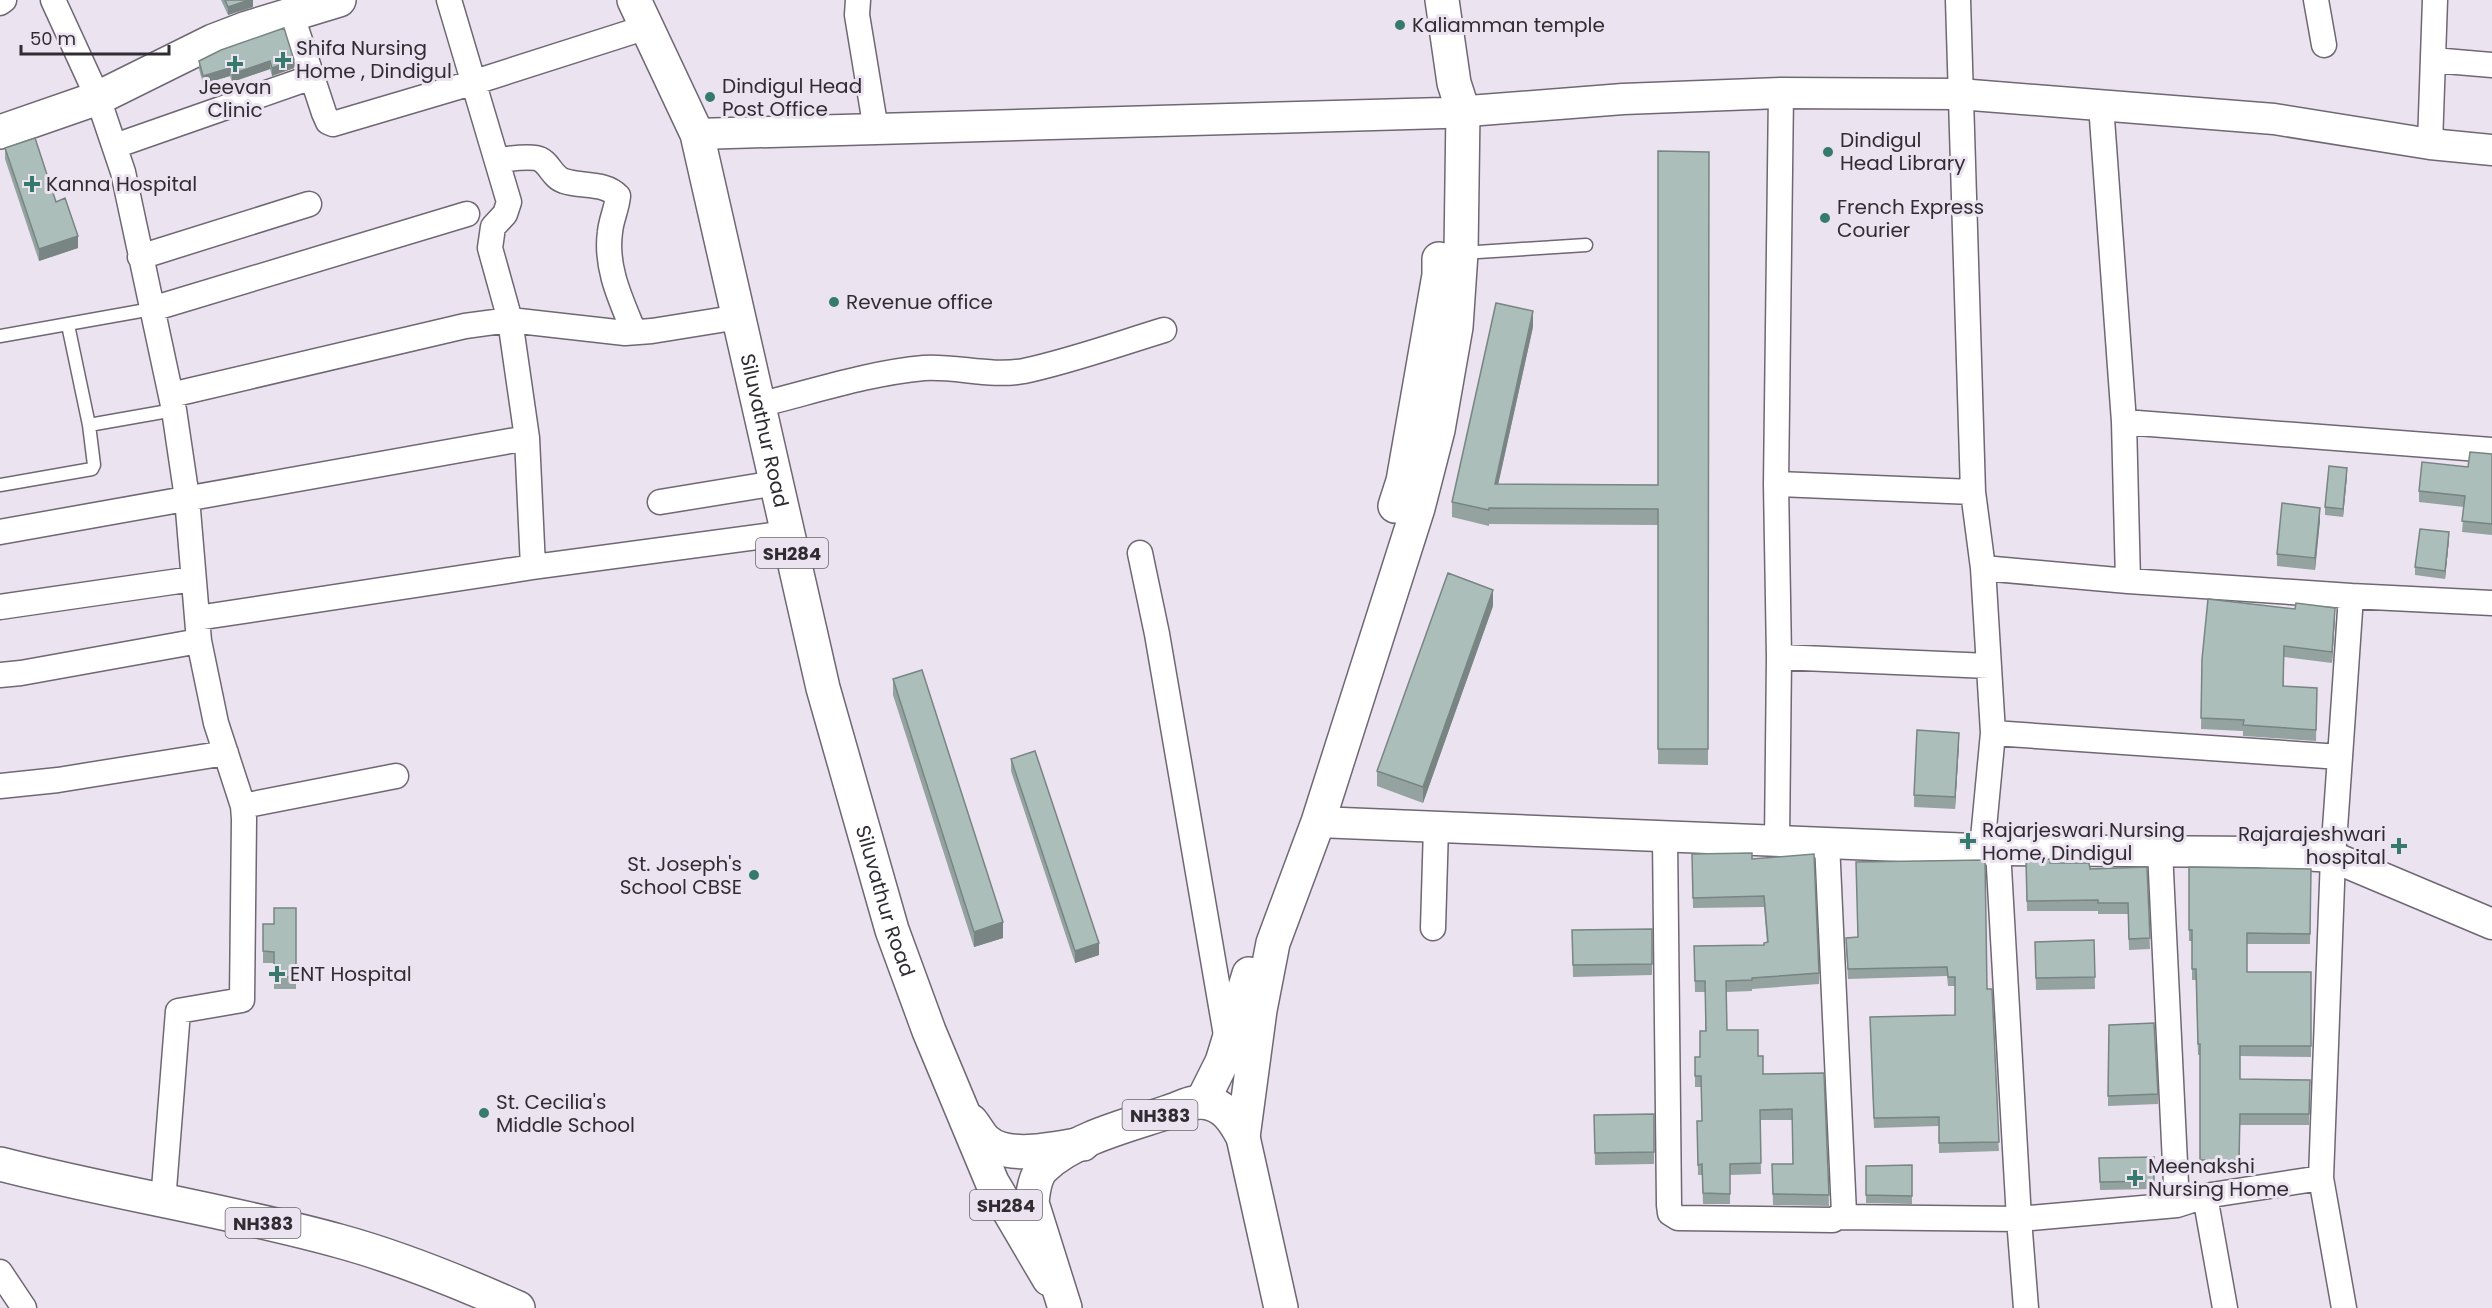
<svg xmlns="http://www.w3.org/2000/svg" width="2492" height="1308" font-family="Poppins,sans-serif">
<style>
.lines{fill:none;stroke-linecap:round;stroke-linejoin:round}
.service-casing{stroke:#6f6773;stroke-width:15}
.minor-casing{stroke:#6f6773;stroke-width:27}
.tertiary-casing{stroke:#6f6773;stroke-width:33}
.secondary-casing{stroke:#6f6773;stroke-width:36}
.primary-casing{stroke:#6f6773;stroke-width:36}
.trunk-casing{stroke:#6f6773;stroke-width:36}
.service{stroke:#fff;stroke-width:12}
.minor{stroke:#fff;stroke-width:24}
.tertiary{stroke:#fff;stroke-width:30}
.secondary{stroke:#fff;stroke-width:33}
.primary{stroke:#fff;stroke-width:33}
.trunk{stroke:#fff;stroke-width:33}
.wall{fill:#94a3a0}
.shaded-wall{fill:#788582}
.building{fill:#acbeba;stroke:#788582;stroke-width:1.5}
.poi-dot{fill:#367a6e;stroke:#ece3f1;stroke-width:2}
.labels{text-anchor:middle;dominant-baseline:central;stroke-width:6;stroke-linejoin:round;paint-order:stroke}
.shield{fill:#ece3f1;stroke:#68646b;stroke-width:1.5}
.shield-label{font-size:18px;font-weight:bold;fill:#302d32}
.poi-label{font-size:20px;fill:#302d32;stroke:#ece3f1;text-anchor:start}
.street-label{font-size:20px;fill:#302d32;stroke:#ece3f1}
</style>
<rect width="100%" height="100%" fill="#ece3f1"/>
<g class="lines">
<g class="service-casing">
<path id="service" d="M1462 253 1586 245
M0 336 152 309
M89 425 174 410
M0 485 92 469 94 465 89 425 68 325"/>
</g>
<g class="minor-casing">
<path id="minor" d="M53 0 98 98 123 172 174 410 187 498 199 641 216 723 243 806 244 819 242 1000 178 1011 163 1202
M449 0 509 202 505 214 493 227 490 248 510 320 527 438 533 567
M858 0 857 15 876 130
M1958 0 1973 492 1983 568 1993 733 1982 849
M2316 0 2324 45
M0 3 4 0
M292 16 324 113 328 122 333 124 475 82 647 27
M2433 60 2492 65
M2101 105 2124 422 2128 581
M2430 144 2435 0
M115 146 312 77
M498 160C510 159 524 156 536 158 549 160 551 177 564 181 582 187 605 182 618 196 617 208 611 220 610 232 605 268 621 300 634 332
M140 257 309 204
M152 309 467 214
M171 395 465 326 510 320 625 333 652 331 739 317
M758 405C812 392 868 373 924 368 957 366 990 377 1024 371 1071 361 1118 344 1164 330
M2124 422 2492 450
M1776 484 1973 492
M660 502 776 483
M0 532 527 438
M1140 553 1157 634 1227 1041
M1983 568 2128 581 2351 596 2340 757
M2351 596 2492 603
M0 607 193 579
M197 618 533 567 788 533
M1779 657 1989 666
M0 675 21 673 199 641
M1993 733 2340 757 2333 857 2321 1178 2344 1308
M0 786 58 780 226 753
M243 806 396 776
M1665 838 1669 1205 1670 1213 1678 1218 1833 1220 1844 1213 1827 843
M1777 841 1779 657 1776 484 1781 93
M1998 850 2019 1219 2177 1205 2205 1196 2321 1178
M2160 851 2177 1205
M1433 928 1436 827
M2205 1196 2225 1308
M1839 1217 2019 1219 2026 1308
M0 1272 24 1308"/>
</g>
<g class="tertiary-casing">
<path id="tertiary" d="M697 134 1443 113 1623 99 1781 93 1959 94 2274 119 2430 144 2492 150
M1318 822 1998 850 2253 852 2333 857 2492 924"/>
</g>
<g class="secondary-casing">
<path id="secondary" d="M0 132 98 98 213 41 247 28 339 0
M1395 506 1403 481 1439 275V259
M1202 1102 1222 1062 1249 974
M1243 1137 1260 1010 1273 943 1318 822 1418 508 1438 430 1456 327 1461 253 1463 111 1454 83 1442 0"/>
</g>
<g class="primary-casing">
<g id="primary">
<path id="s1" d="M634 0 697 134 823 688 892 930 929 1031 992 1182 1049 1279"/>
<path d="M971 1121C976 1127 980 1135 985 1140 1007 1161 1056 1148 1083 1144"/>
</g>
</g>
<g class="trunk-casing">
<path id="trunk" d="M0 1164C112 1193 227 1210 339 1241 398 1257 462 1283 518 1308
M1065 1308 1032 1203C1033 1192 1035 1176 1043 1168 1072 1139 1129 1125 1168 1112 1178 1109 1193 1101 1203 1102 1224 1104 1234 1120 1243 1137L1281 1308"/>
</g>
<use href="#service" class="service"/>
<use href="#minor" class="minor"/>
<use href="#tertiary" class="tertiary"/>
<use href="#secondary" class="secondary"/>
<use href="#primary" class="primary"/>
<use href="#trunk" class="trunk"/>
</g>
<path class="wall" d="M221 0H253V7L228 15Z
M221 50 294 68 272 76 270 69 232 82 230 76 203 84 199 69V61Z
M5 148 56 202 78 248 39 261 5 159Z
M1709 152 1708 765 1658 764V525L1489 524V526L1452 517V502L1533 327 1498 484 1658 485Z
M2492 454V535L2462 532 2464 507 2419 502V491Z
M2347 476 2343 517 2325 515V507Z
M2320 520 2315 570 2277 566V554Z
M2449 540 2445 579 2415 575V567Z
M1493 606 1423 803 1377 786V771Z
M2335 618 2332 663 2284 657V686L2317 688 2316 741 2243 736V731L2201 729 2202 659Z
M893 679 1003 938 974 947 893 695Z
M1959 744 1955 809 1914 807V795Z
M1011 759 1099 955 1075 963 1011 771Z
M1692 854 1752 859 1819 973V984L1752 989V991L1726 992 1727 1030 1758 1056 1763 1074 1824 1073 1829 1206 1773 1205 1772 1164H1793L1792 1120H1760L1761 1174 1730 1175V1204H1703L1702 1175H1698L1697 1132 1702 1121 1701 1087H1695V1057H1700L1705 1031V992H1695L1694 946 1764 945 1767 943 1764 907 1693 908Z
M2026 860 2090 869 2147 867 2150 949 2129 950 2128 914H2098V911H2027Z
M1856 862 1987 989 1999 1151 1939 1153V1126L1874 1128 1870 1026 1955 1015V986H1948L1947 976 1848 979 1846 947 1858 937Z
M2189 867 2311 869 2310 944H2247V972H2311V1057L2240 1056V1079L2310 1090 2309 1125H2240L2239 1171H2200V1055H2198L2196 980H2192V941H2189Z
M296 908V989H274V963H263V924H274Z
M1652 929V975L1573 977 1572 930Z
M2094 940 2095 989 2036 990 2035 942Z
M2158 1094V1104L2108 1106V1096Z
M1654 1114V1164L1595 1165 1594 1115Z
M2154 1157V1189L2100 1190 2099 1158Z
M1912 1165V1204L1866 1203V1166Z"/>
<path class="shaded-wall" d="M249 0H253V7L228 15V7Z
M294 60V68L272 76V68Z
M270 61V69L232 82V74Z
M230 68V76L203 84V76Z
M78 236V248L39 261V249Z
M1533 311V327L1495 499V484Z
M2347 468V476L2343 517V509Z
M2320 508V520L2315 570V558Z
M2449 532V540L2445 579V571Z
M1493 590V606L1423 803V787Z
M2335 608V618L2332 663V652Z
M1959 733V744L1955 809V797Z
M1003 922V938L974 947V932Z
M1099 943V955L1075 963V951Z"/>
<path class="building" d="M225 0H249L228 7Z
M284 28 294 60 272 68 270 61 232 74 230 68 203 76 199 61 221 50Z
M35 138 56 202 65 198 78 236 39 249 5 148Z
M1658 151 1709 152 1708 749H1658V509L1489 508V510L1452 502 1496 303 1533 311 1495 484 1658 485Z
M2470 452 2492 454V524L2462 521 2465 496 2419 491 2422 462 2468 467Z
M2329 466 2347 468 2343 509 2325 507Z
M2282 503 2320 508 2315 558 2277 554Z
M2420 529 2449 532 2445 571 2415 567Z
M1448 573 1493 590 1423 787 1377 771Z
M2208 599 2295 609 2296 603 2335 608 2332 652 2284 646 2283 686 2317 688 2316 730 2243 725 2244 720 2201 718 2202 659Z
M922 670 1003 922 974 932 893 679Z
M1917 730 1959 733 1955 797 1914 795Z
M1035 751 1099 943 1075 951 1011 759Z
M1752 853V859L1814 854 1819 973 1752 978V980L1726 981 1727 1030H1758V1056H1763V1074L1824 1073 1829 1195 1773 1194 1772 1164H1793L1792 1109 1760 1110 1761 1163 1730 1164V1194L1703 1193 1702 1164 1698 1165 1697 1121H1702L1701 1076H1695V1057H1700V1031H1706L1705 981H1695L1694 946 1764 945V943L1768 942 1764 896 1693 898 1692 854Z
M2050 859V863H2089L2090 869 2147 867 2150 938 2129 939 2128 903H2098V900L2027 901 2026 860Z
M1985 860 1987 989H1992L1999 1142 1939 1143V1117L1874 1118 1870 1017 1955 1015V977H1948L1947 967 1848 969 1846 938 1858 937 1856 862Z
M2189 867 2311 869 2310 934 2247 933V972H2311V1046H2240V1079L2310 1080 2309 1114H2240L2239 1160H2200V1044H2198L2196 969H2192V930H2189Z
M274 908H296V977H274V952L263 951V924H274Z
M1652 929V964L1573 965 1572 930Z
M2094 940 2095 977 2036 978 2035 942Z
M2154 1023 2158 1094 2108 1096 2109 1025Z
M1654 1114V1152L1595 1153 1594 1115Z
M2154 1157V1181L2100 1182 2099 1158Z
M1912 1165V1196L1866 1195V1166Z"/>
<g class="poi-dot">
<circle cx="1400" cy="25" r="6"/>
<path d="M280 51h6v6h6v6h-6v6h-6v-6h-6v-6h6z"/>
<path d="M232 55h6v6h6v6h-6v6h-6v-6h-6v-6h6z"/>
<circle cx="710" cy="97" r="6"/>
<circle cx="1828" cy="152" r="6"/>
<path d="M29 175h6v6h6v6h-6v6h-6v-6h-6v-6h6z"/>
<circle cx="1825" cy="218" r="6"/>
<circle cx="834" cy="302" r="6"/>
<path d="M1965 832h6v6h6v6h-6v6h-6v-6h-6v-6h6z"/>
<path d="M2396 837h6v6h6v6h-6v6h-6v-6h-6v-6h6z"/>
<circle cx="754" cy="875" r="6"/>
<path d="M274 965h6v6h6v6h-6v6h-6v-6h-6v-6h6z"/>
<circle cx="484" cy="1113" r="6"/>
<path d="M2132 1169h6v6h6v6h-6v6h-6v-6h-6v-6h6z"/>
</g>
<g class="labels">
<g class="shield">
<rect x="756" y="538" width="72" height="30" rx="4.5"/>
<rect x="1122.5" y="1100" width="75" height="30" rx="4.5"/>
<rect x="970" y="1190" width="72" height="30" rx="4.5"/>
<rect x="225.5" y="1208" width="75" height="30" rx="4.5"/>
</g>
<g class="shield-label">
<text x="792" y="553">SH284</text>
<text x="1160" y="1115">NH383</text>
<text x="1006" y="1205">SH284</text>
<text x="263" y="1223">NH383</text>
</g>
<g class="poi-label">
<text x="1412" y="25">Kaliamman temple</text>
<text x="296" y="48">Shifa Nursing<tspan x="296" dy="23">Home , Dindigul</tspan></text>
<text x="722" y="86">Dindigul Head<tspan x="722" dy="23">Post Office</tspan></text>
<text x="235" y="87" text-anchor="middle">Jeevan<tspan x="235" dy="23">Clinic</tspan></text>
<text x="1840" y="140">Dindigul<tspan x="1840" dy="23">Head Library</tspan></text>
<text x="46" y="184">Kanna Hospital</text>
<text x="1837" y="207">French Express<tspan x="1837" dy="23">Courier</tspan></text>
<text x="846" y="302">Revenue office</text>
<text x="1982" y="830">Rajarjeswari Nursing<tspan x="1982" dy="23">Home, Dindigul</tspan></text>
<text x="2386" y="834" text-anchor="end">Rajarajeshwari<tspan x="2386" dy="23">hospital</tspan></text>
<text x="742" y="864" text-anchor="end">St. Joseph's<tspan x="742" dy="23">School CBSE</tspan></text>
<text x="290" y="974">ENT Hospital</text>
<text x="496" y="1102">St. Cecilia's<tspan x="496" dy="23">Middle School</tspan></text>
<text x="2148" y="1166">Meenakshi<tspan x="2148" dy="23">Nursing Home</tspan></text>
</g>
<g class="street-label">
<text stroke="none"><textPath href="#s1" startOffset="452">Siluvathur Road</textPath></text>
<text stroke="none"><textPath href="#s1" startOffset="938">Siluvathur Road</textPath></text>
</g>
</g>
<path d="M21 45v9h148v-9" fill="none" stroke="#302d32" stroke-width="3"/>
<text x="30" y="45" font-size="18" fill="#302d32" stroke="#ece3f1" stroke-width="4.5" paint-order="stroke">50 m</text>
</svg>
